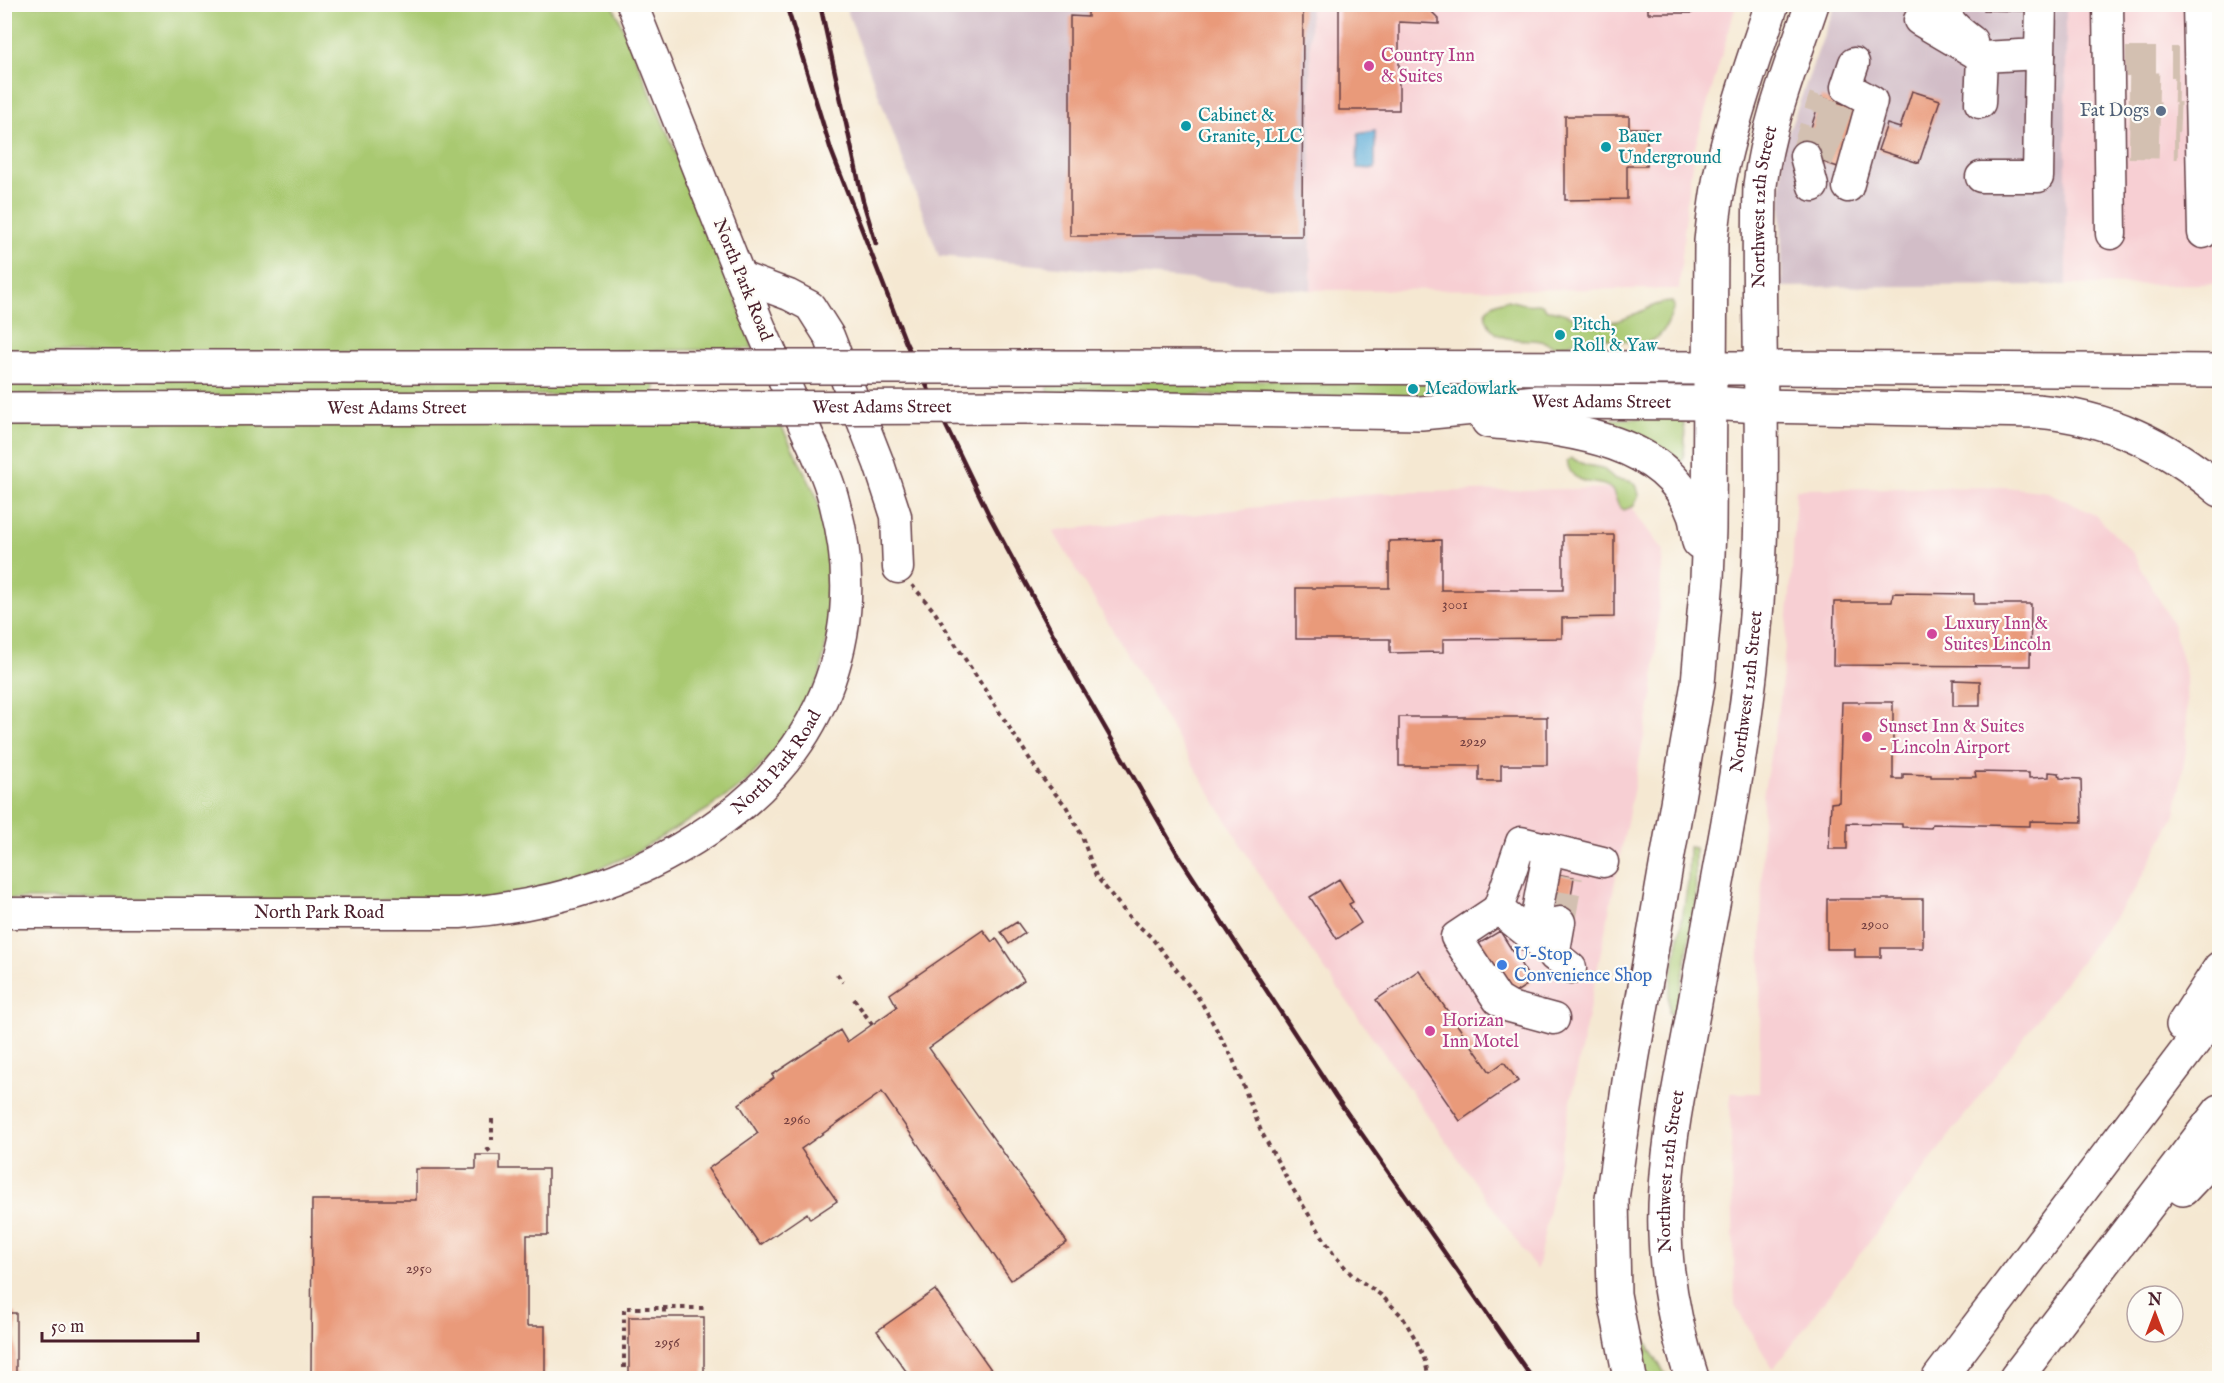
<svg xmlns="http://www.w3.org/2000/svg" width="2224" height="1383" font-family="'IM FELL English',serif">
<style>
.built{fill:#f7cfd3}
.industrial{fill:#d2bdc7}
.green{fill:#a9c971;stroke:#7a744e;stroke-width:1.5}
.water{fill:#5dacd7;stroke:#546681;stroke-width:1.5}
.building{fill:#e99a7a}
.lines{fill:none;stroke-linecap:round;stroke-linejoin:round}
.minor-tunnel{stroke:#d3c0b1;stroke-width:30;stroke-dasharray:30 15;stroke-linecap:butt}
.minor-casing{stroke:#643d44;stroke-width:33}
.major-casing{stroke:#643d44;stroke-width:36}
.highway-casing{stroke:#643d44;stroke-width:36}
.path{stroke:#643d44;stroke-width:4;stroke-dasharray:4.5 4.5;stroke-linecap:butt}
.minor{stroke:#fff;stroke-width:30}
.major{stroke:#fff;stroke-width:33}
.highway{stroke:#fff;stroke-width:33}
.rail{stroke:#4a1f2b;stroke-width:4.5}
.major-bridge-casing{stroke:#643d44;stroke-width:36;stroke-linecap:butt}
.major-bridge{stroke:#fff;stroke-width:33}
.hotel-dot{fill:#d1479c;stroke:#fdfcf7;stroke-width:2}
.service-dot{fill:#5c6f8a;stroke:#fdfcf7;stroke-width:2}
.culture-dot{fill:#0f9aa8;stroke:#fdfcf7;stroke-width:2}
.shop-dot{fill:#3f7fe0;stroke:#fdfcf7;stroke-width:2}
.labels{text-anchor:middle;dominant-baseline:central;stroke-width:4.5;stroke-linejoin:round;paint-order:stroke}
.number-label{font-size:15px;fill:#723e3f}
.hotel-label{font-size:18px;fill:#b23c85;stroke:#fdfcf7;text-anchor:start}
.service-label{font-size:18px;fill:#4e5e75;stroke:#fdfcf7;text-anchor:end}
.culture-label{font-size:18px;fill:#0d838f;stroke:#fdfcf7;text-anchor:start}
.street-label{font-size:18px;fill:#4a1f2b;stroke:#fdfcf7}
.shop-label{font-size:18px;fill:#366cbe;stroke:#fdfcf7;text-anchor:start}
</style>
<rect width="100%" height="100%" fill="#fdfcf7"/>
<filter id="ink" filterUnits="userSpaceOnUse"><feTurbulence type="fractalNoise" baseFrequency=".0167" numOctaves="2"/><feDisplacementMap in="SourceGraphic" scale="12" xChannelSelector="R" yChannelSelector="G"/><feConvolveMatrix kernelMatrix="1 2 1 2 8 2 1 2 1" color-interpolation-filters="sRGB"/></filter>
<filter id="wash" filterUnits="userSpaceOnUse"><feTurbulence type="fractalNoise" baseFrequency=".008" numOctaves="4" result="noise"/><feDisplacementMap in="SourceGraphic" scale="24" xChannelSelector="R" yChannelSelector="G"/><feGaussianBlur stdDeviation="1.35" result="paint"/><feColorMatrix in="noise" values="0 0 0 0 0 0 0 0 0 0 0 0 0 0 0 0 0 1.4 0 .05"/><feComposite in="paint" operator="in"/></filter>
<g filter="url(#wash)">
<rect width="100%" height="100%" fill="#f5e8d2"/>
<path class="built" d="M1310 5H1736L1694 151 1688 190 1679 289 1311 290Z
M2066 5H2219V284L2066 285Z
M2006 487 2048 492 2095 515 2132 552 2172 622 2186 675 2187 745 2175 815 2137 887 1773 1369 1735 1306 1730 1093H1759L1763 796 1780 700 1792 571 1796 489Z
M1617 488 1663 551 1653 692 1537 1270 1267 888 1053 531 1378 493Z"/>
<path class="industrial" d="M845 5H1310L1311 290 939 256Z
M1835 5H2066V285L1782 287 1781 185 1783 147Z"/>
<path class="green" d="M4 5H613L730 280 753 349 493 353 5 354Z
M1506 300C1512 301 1519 303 1525 304 1535 306 1540 300 1547 310 1559 310 1568 315 1578 319 1588 323 1601 323 1611 322 1633 320 1649 302 1672 302L1674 306C1658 363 1632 337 1590 337 1577 337 1567 348 1554 346 1550 345 1546 342 1541 341 1529 339 1513 341 1501 336 1494 333 1491 329 1488 323 1480 309 1494 303 1506 300Z
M5 379H655V395H5Z
M1048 379 1668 383V388L1459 398 1048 394Z
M1682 417C1686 429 1685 447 1683 460L1679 464 1611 426V419Z
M5 419 779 421 816 495 831 546 832 612 820 676 787 739 745 783 708 809 633 854 563 884 490 898 432 900 5 899Z
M1571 458 1586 465 1602 468 1615 479 1629 481 1636 484 1639 495 1634 506 1624 510C1615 504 1617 498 1612 490 1601 477 1572 491 1567 461Z
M1689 847 1695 848 1696 904 1676 1014 1669 1013V995L1688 882Z
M1639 1322 1650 1350 1668 1378H1645L1633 1325Z"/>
<path class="water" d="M1375 131V169L1357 168 1358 134Z"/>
<g id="blocks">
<path class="building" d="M1088 4H1303L1302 236H1070V16L1088 17Z
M1339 4H1424L1439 19V24L1399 22V110H1339Z
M1648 4H1692V13H1648Z
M1983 5H2025V11L1984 10Z
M1912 91 1940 100 1919 163 1878 150 1887 124 1900 128Z
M1821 97 1866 111 1847 170 1802 155Z
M1565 116H1629V128H1647V166H1627V199L1565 200Z
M1563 535H1614V617L1562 618V638L1443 639V652L1390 653V639H1296V588H1389V541L1441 540V590H1563Z
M1893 593 1974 594V604H2031L2030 666 1833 665 1834 602H1892Z
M1953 680 1980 681V706H1953Z
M1842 702H1893V779H1903V774L1931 775V777H1976L1975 772 2029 773V778L2049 777V772L2059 773 2060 778 2081 779 2082 822 2030 821V826L1932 824 1931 828 1902 827V824L1847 823V849H1829L1831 803 1839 802Z
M1399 717H1547V765H1501V781H1479V766H1399Z
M1550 873 1574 877 1567 923 1544 919Z
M1339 879 1353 902 1349 904 1361 923 1337 939 1310 897Z
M1827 899H1923V948H1881V957H1855V949H1827Z
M1017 922 1025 933 1009 944 1001 932Z
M983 930 992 942 996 938 1024 980 929 1048 1067 1242 1011 1280 882 1092 801 1149 837 1201 810 1219 807 1213 760 1245 708 1169 758 1133 739 1104 774 1078 772 1075 840 1030 847 1042 897 1007 890 994Z
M1500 931 1532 982 1505 999 1473 947Z
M1419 970 1490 1072 1504 1062 1518 1081 1460 1121 1376 1000Z
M476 1155H500V1169H548V1235H527V1326H545V1378H311L312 1200H416V1169H476Z
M935 1290 997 1378H911L877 1331Z
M4 1313H16V1376H4Z
M629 1317H704V1378H629Z"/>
</g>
</g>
<g filter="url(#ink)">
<use href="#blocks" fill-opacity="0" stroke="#643d44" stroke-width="1.5"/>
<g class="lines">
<path class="minor-tunnel" d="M2126 62H2178
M2129 87 2178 88
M1819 113 1861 128
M2130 115 2180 117
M1810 140 1851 157
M2129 143 2178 144
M1805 156 1824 97
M1560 922 1568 876"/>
<g class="minor-casing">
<g id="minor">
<path d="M1944 4C1943 20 1961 33 1972 41"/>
<path d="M2108 4 2111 234"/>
<path d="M2198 4 2203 233"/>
<path d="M1919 20 1982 57 2040 54 2041 4"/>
<path d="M1980 103 1982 57"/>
<path d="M1805 156 1813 186"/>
<path d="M1981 177H2038L2040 54"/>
<path d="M1848 187 1872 101 1846 87 1854 63"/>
<path d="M741 277 789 295 810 306 829 336 879 464 896 516 898 568"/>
<path d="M1498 909 1456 937 1498 1000 1510 1007 1554 1019"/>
<path id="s1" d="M4 913H460C557 905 645 878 724 819 826 744 868 628 835 505 829 478 816 453 805 428 789 391 772 356 757 319 715 214 674 109 632 4"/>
<path d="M1532 938 1549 848"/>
<path d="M1554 956 1560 922"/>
<path d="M1571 968 1498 909 1521 842 1603 862"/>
</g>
</g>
<g class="major-casing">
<g id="major">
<path d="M4 367H676"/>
<path d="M1012 367 1759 368"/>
<path id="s2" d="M1028 407 1421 413 1537 402 1709 403 1760 406"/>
<path id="s3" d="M4 409 692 408"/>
<path d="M1488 421C1558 429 1666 435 1694 515 1697 523 1697 533 1699 542"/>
<path d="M1630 1378 1614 1294 1612 1199 1632 1061 1698 683 1707 579 1709 529 1711 241C1714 214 1717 186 1724 159 1736 107 1755 56 1772 4"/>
<path id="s4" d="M1692 1378C1672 1318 1661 1252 1666 1188 1670 1124 1685 1060 1696 997 1717 878 1743 759 1754 638 1769 488 1756 336 1760 185 1768 122 1792 64 1812 4"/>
</g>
</g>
<g class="highway-casing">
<path id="highway" d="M1759 368 2220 371
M1760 406 2037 411C2108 417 2165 444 2220 490
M2183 1025 2220 968
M2183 1189 2220 1150
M1939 1378 2220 1007
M2016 1378 2220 1111"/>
</g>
<path class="path" d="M912 585 934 611 1042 778 1066 806 1081 834 1096 876 1131 919 1151 937 1200 1000 1232 1057 1261 1131 1291 1186 1334 1255 1352 1275 1381 1295 1402 1316 1416 1340 1425 1361 1429 1378
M837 974 843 982
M854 999 872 1024
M492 1119V1140
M487 1148 492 1154
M664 1308V1317
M624 1368V1308H704"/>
<use href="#minor" class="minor"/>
<use href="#major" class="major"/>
<use href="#highway" class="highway"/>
<path class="rail" d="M786 4 831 150 906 343 991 519 1077 679 1177 853 1336 1097 1532 1378
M820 4 863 201 876 244"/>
<g class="major-bridge-casing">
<g id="major-bridge">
<path d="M676 367H1012"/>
<path id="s5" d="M692 408 1028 407"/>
</g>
</g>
<use href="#major-bridge" class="major-bridge"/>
</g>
</g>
<g class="hotel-dot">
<circle cx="1369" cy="66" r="6"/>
<circle cx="1932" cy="634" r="6"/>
<circle cx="1867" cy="737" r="6"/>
<circle cx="1430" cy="1031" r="6"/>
</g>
<circle class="service-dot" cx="2161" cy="111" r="6"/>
<g class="culture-dot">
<circle cx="1186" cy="126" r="6"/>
<circle cx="1606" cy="147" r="6"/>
<circle cx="1560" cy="335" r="6"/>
<circle cx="1413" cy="389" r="6"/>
</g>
<circle class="shop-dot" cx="1502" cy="965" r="6"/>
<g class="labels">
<g class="number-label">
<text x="1455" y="604">3001</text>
<text x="1473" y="741">2929</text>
<text x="1875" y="924">2900</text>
<text x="797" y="1119">2960</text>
<text x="419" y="1268">2950</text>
<text x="667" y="1342">2956</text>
</g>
<g class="hotel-label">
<text x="1381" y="56">Country Inn<tspan x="1381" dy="21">&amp; Suites</tspan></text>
<text x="1944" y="624">Luxury Inn &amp;<tspan x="1944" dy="21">Suites Lincoln</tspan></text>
<text x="1879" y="727">Sunset Inn &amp; Suites<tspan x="1879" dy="21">- Lincoln Airport</tspan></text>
<text x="1442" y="1021">Horizan<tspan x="1442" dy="21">Inn Motel</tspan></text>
</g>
<g class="service-label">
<text x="2149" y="111">Fat Dogs</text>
</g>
<g class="culture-label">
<text x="1198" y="116">Cabinet &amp;<tspan x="1198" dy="21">Granite, LLC</tspan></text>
<text x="1618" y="137">Bauer<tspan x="1618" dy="21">Underground</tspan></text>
<text x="1572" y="325">Pitch,<tspan x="1572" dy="21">Roll &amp; Yaw</tspan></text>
<text x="1425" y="389">Meadowlark</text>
</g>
<g class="street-label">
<text stroke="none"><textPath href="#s4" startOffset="1182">Northwest 12th Street</textPath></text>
<text transform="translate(742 280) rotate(68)">North Park Road</text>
<text stroke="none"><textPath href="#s2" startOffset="574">West Adams Street</textPath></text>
<text stroke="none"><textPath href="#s5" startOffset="190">West Adams Street</textPath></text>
<text stroke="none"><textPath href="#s3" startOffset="393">West Adams Street</textPath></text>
<text stroke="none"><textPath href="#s4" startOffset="696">Northwest 12th Street</textPath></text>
<text stroke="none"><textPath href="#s1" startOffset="818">North Park Road</textPath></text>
<text stroke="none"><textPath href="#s1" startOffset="315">North Park Road</textPath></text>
<text stroke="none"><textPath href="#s4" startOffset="210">Northwest 12th Street</textPath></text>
</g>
<g class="shop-label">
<text x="1514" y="955">U-Stop<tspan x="1514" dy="21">Convenience Shop</tspan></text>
</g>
</g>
<rect width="2224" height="1383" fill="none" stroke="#fdfcf7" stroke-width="24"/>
<g transform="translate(2155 1314)"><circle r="28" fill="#fdfcf7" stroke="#b5a4a5" stroke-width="1.5"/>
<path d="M0-4.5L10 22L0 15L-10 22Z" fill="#c8321e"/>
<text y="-9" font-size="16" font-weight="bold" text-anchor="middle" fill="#4a1f2b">N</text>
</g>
<path d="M42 1332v9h156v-9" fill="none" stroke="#4a1f2b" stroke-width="3"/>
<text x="51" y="1332" font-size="18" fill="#4a1f2b" stroke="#fdfcf7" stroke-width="4.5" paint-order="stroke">50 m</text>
</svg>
